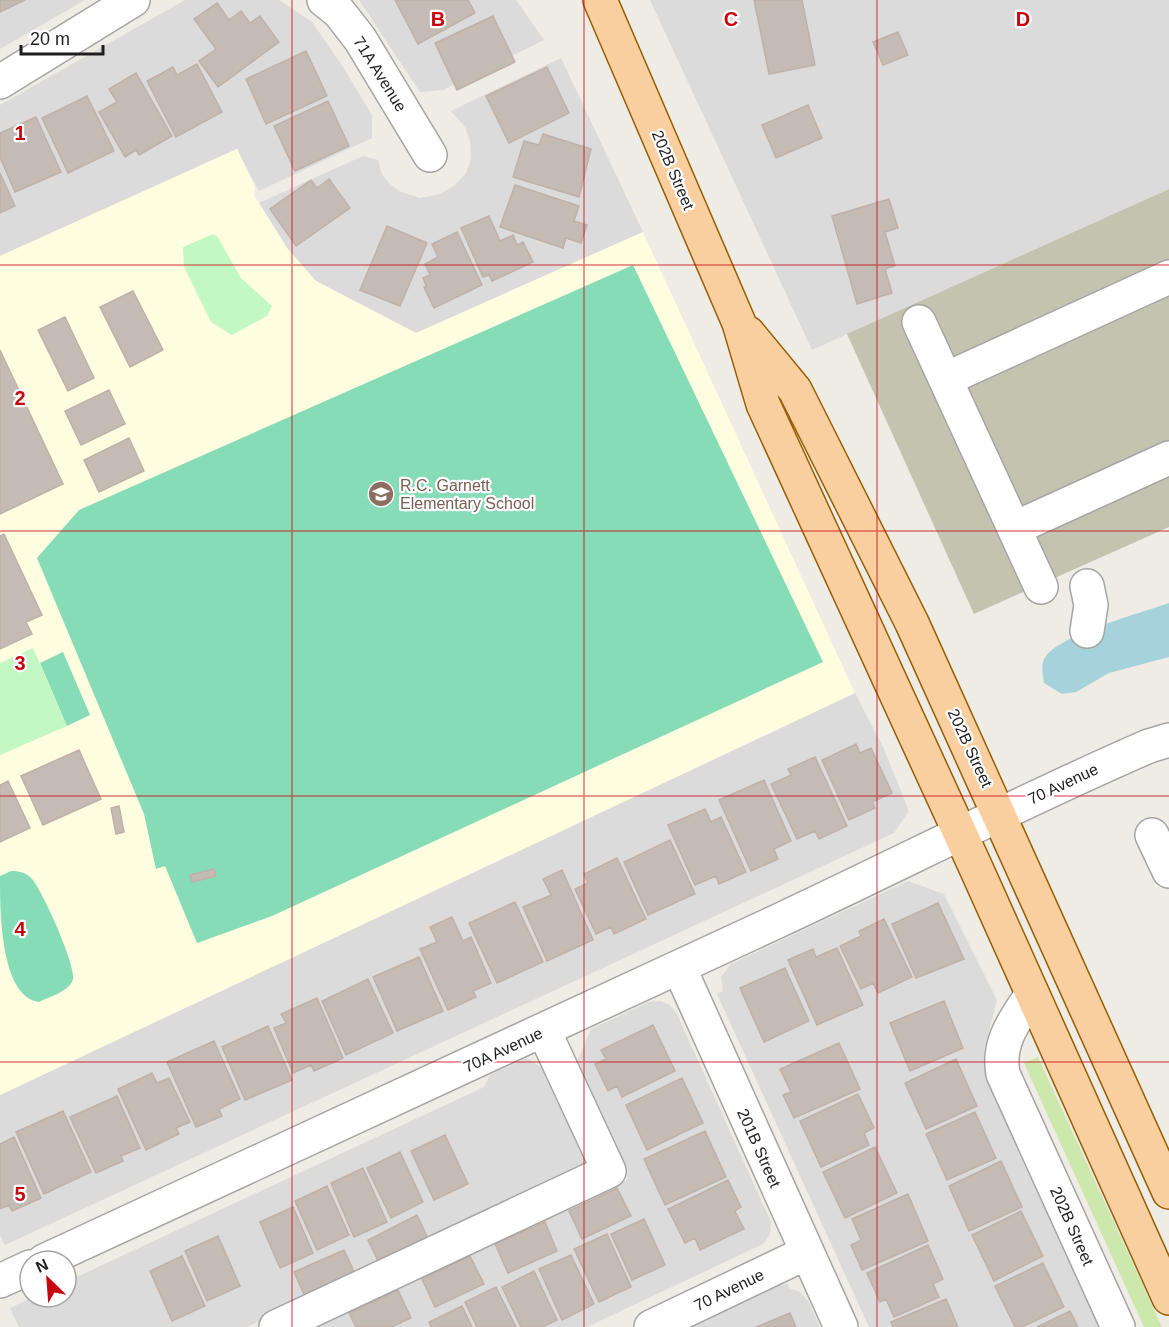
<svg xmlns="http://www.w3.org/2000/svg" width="1169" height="1327" font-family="Helvetica,sans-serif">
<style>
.residential{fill:#dcdbdb}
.education{fill:#fefddf}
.construction{fill:#c3c3b0}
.grass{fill:#cce8ac}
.park{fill:#c3f8c5}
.pitch{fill:#85dcb7}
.water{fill:#a6d2dc}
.building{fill:#c4bbb4;stroke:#c0b1a8;stroke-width:1.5}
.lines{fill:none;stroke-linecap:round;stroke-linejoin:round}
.minor-casing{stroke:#a5a5a5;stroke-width:36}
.major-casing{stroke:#955f04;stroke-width:36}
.minor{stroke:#fff;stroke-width:33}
.major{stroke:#f9cfa0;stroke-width:33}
.grid{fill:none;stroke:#c8050e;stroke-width:1.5;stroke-opacity:0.55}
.labels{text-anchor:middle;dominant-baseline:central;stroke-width:4.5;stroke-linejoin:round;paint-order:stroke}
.street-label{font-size:16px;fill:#1e1e1e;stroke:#fff}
.education-label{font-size:16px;fill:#785e54;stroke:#fff;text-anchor:start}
.grid-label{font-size:20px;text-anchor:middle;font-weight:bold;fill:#c8050e;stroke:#fff;stroke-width:4.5;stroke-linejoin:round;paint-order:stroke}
</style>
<rect width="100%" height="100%" fill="#efebe5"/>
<path class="residential" d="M0 0H85L0 49Z
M185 0H279L312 22 343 67 372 115V138L259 191 237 149 0 256V105Z
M359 0H516L544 40 443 90 420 92Z
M650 0H1169V189L812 350Z
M561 58 643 232 416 333 316 281 287 248 259 203 363 156 378 160 382 174 390 184 401 192 420 198 440 194 455 185 466 173 471 159 470 140 465 127 451 111Z
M855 693 884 749 909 811 894 833 5 1245 0 1235V1095Z
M908 881 944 894 997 1000 984 1050 988 1074 1104 1327H869L717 994 723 991 721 977 731 964Z
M661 1001 670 1005 677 1014 771 1222 770 1234 763 1244 587 1327H310L628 1179 578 1060 591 1029 649 1002Z
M527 1058 554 1076 592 1156 587 1170 247 1327H19L10 1308 33 1297H66V1282L484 1087 490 1075Z
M788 1284 789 1288 800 1292 808 1301 820 1327H689L777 1285Z"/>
<path class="education" d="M237 149 255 187 254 195 287 248 316 281 416 333 643 232 855 693 0 1095V256Z"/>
<path class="construction" d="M1169 189V527L974 614 847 334Z"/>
<path class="grass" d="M1038 1057 1162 1327H1144L1024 1063Z"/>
<path class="park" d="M213 234 217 236 241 278 272 306 267 316 232 335 211 322 184 267 183 247Z
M33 648 67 726 0 755V663Z"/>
<path class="pitch" d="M633 265 823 662 272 916 197 943 165 866 156 869 144 814 37 558 79 510Z
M63 652 90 715 67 726 40 663Z
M11 871C20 871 27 873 32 879 42 890 76 965 73 979 70 991 49 997 39 1002 0 997 0 909 0 876Z"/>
<path class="water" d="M1169 603V657L1109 673 1076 692 1062 694 1044 683C1043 674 1040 664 1046 656 1063 634 1141 613 1169 603Z"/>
<path class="building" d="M0 0H25L0 12Z
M395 0H468L475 13 418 44Z
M754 0H802L815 65 769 74Z
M217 3 229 20 241 11 250 23 260 16 279 42 218 87 199 61 216 49 194 19Z
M493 16 515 62 457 90 435 43Z
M898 32 908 55 883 65 873 42Z
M306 51 327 96 266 124 246 79Z
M197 64 222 112 176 137 147 81 173 67 177 75Z
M547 67 569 113 509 143 486 96Z
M136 73 172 136 139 155 136 150 125 157 99 112 117 102 109 89Z
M87 96 114 151 68 173 42 118Z
M328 101 349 146 295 171 274 126Z
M808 105 822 138 776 158 762 125Z
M36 117 61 172 15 192 0 157V133Z
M543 134 591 149 579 197 513 177 524 141 539 145Z
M0 173 15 206 0 213Z
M329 179 350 208 296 246 270 209 311 180 317 188Z
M515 185 579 206 574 221 587 225 581 243 566 238 563 248 500 227Z
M889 199 898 228 885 232 895 266 885 269 892 293 857 304 832 216Z
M489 216 500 241 513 235 517 245 523 242 533 262 492 281 489 275 483 277 461 228Z
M387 226 427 243 400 306 360 290Z
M457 232 482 285 434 308 424 287 426 286 423 278 430 275 425 264 438 257 432 244Z
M133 291 163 350 130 367 100 307Z
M65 317 94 378 68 391 38 330Z
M0 350 63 484 0 514Z
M109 390 125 424 81 445 65 411Z
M129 438 144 471 99 492 84 460Z
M4 534 42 615 26 622 32 634 0 649V536Z
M856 744 860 753 871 748 892 793 872 802 875 808 849 820 822 760Z
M79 750 101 799 43 825 21 776Z
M815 757 847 826 819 839 815 831 797 839 771 784 791 775 788 769Z
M764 780 791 841 774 849 778 859 751 871 719 800Z
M8 781 30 828 0 842V785Z
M119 806 124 832 116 834 111 808Z
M705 809 711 822 721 817 746 872 719 884 716 876 695 885 668 825Z
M670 840 695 894 648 915 624 862Z
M617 858 646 919 614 934 611 927 596 934 575 889 588 883 584 874Z
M214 869 216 876 192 882 190 875Z
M562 870 593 940 547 961 523 907 551 895 543 879Z
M515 902 543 962 497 983 469 923Z
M938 903 964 959 916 978 892 924Z
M452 917 463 941 471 937 491 983 473 991 476 997 448 1010 420 949 437 942 430 927Z
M884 919 912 977 878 993 873 983 861 989 840 946 861 936 859 931Z
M837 948 863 1005 817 1025 788 960 813 949 816 957Z
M419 957 443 1011 397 1031 373 977Z
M785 968 809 1021 764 1042 740 988Z
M368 979 393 1033 346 1055 322 1001Z
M317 998 343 1058 314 1071 311 1065 293 1073 274 1028 286 1023 281 1014Z
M944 1001 963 1048 910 1071 890 1023Z
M653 1025 675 1071 622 1097 617 1086 608 1091 595 1064 606 1059 601 1050Z
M268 1026 292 1080 245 1100 222 1047Z
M214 1041 240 1099 219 1109 222 1116 196 1127 167 1062Z
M839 1043 860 1089 794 1118 783 1095 791 1092 780 1069Z
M956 1059 977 1106 926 1129 905 1083Z
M152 1073 157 1083 169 1078 190 1122 176 1128 179 1134 146 1150 118 1089Z
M682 1078 703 1123 647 1150 626 1105Z
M858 1094 874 1128 864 1133 869 1145 821 1167 800 1121Z
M117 1096 140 1148 121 1156 123 1161 96 1173 70 1117Z
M63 1111 91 1172 44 1194 16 1132Z
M975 1112 996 1158 947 1180 926 1134Z
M705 1131 726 1177 665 1205 644 1159Z
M445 1135 468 1184 434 1200 411 1151Z
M14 1137 41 1198 12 1211 9 1205 0 1209V1144Z
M875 1147 897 1193 845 1218 823 1172Z
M400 1152 423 1202 391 1218 367 1168Z
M1001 1161 1022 1207 969 1231 949 1186Z
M363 1168 387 1222 354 1237 331 1183Z
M728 1180 741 1207 735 1211 744 1229 700 1250 695 1238 685 1243 668 1209Z
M327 1186 349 1235 317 1250 295 1201Z
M617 1188 631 1216 582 1239 569 1211Z
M908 1194 928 1241 862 1270 851 1245 861 1240 852 1219Z
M293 1207 313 1253 280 1268 260 1222Z
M1021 1211 1043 1256 994 1281 972 1235Z
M417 1215 430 1243 381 1267 368 1240Z
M644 1219 665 1265 632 1280 611 1234Z
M545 1222 557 1251 508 1273 495 1244Z
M607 1234 631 1287 599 1302 574 1249Z
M218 1236 240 1286 207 1301 185 1251Z
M928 1245 943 1279 933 1284 939 1297 894 1317 886 1299 880 1302 867 1273Z
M344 1250 357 1278 307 1301 294 1272Z
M571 1255 594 1304 562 1320 539 1269Z
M182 1256 205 1306 172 1321 150 1271Z
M470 1256 484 1284 435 1307 422 1279Z
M1043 1263 1064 1307 1022 1327H1015L995 1286Z
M534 1271 557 1320 543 1327H521L502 1287Z
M496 1287 516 1327H477L465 1302Z
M398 1290 411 1318 392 1327H356L349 1313Z
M946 1299 958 1327H893L891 1322Z
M462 1306 472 1327H431L429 1322Z
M1070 1311 1078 1327H1037Z
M790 1313 796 1327H756Z"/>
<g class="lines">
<g class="minor-casing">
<path id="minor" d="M324 0 339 12 360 39 430 155
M0 82 133 0
M919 322 1041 587
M946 379 1169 277
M1015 528 1169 458
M1087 631 1091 605 1087 586
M1152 835 1169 871
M679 967 841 1327
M1032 994C1015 1020 997 1042 1003 1074L1118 1327
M44 1261C289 1148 534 1035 778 921 902 863 1024 800 1149 746L1169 740
M0 1281 30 1267
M276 1327 609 1171 544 1031
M651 1327 806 1253"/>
</g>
<g class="major-casing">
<path id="major" d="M600 0 739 323 763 404 976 868 1169 1298
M748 333 795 390 912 623 1169 1192"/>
</g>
<use href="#minor" class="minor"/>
<use href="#major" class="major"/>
</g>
<path class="grid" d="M292 0V1327M584 0V1327M877 0V1327M0 265H1169M0 531H1169M0 796H1169M0 1062H1169"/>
<defs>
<g id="school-disc" transform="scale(1.35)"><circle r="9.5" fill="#8d6e63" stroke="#fff"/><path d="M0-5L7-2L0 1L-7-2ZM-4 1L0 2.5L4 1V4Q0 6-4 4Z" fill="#fff"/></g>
</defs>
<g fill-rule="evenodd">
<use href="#school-disc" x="381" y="494"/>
</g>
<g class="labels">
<g class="street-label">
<text transform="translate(380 74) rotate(58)">71A Avenue</text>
<text transform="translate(673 170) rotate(67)">202B Street</text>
<text transform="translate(970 748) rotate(65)">202B Street</text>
<text transform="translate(1063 784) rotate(-25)">70 Avenue</text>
<text transform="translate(503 1050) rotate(-25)">70A Avenue</text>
<text transform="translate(759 1148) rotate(66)">201B Street</text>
<text transform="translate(1072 1226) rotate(66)">202B Street</text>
<text transform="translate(729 1290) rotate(-26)">70 Avenue</text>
</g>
<g class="education-label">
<text x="400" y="485">R.C. Garnett<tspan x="400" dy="18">Elementary School</tspan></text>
</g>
</g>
<g class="grid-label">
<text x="438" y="26">B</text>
<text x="731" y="26">C</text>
<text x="1023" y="26">D</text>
<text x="20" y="140">1</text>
<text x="20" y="405">2</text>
<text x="20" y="670">3</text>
<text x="20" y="936">4</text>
<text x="20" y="1201">5</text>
</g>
<g transform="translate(48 1279) rotate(335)"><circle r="28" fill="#ffffff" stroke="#a5a5a5" stroke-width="1.5"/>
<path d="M0-4.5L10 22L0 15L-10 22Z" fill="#c8050e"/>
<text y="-9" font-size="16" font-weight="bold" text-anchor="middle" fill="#1e1e1e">N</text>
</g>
<path d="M21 45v9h82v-9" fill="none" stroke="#1e1e1e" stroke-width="3"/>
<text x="30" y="45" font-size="18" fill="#1e1e1e" stroke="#ffffff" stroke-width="4.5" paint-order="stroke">20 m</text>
</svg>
